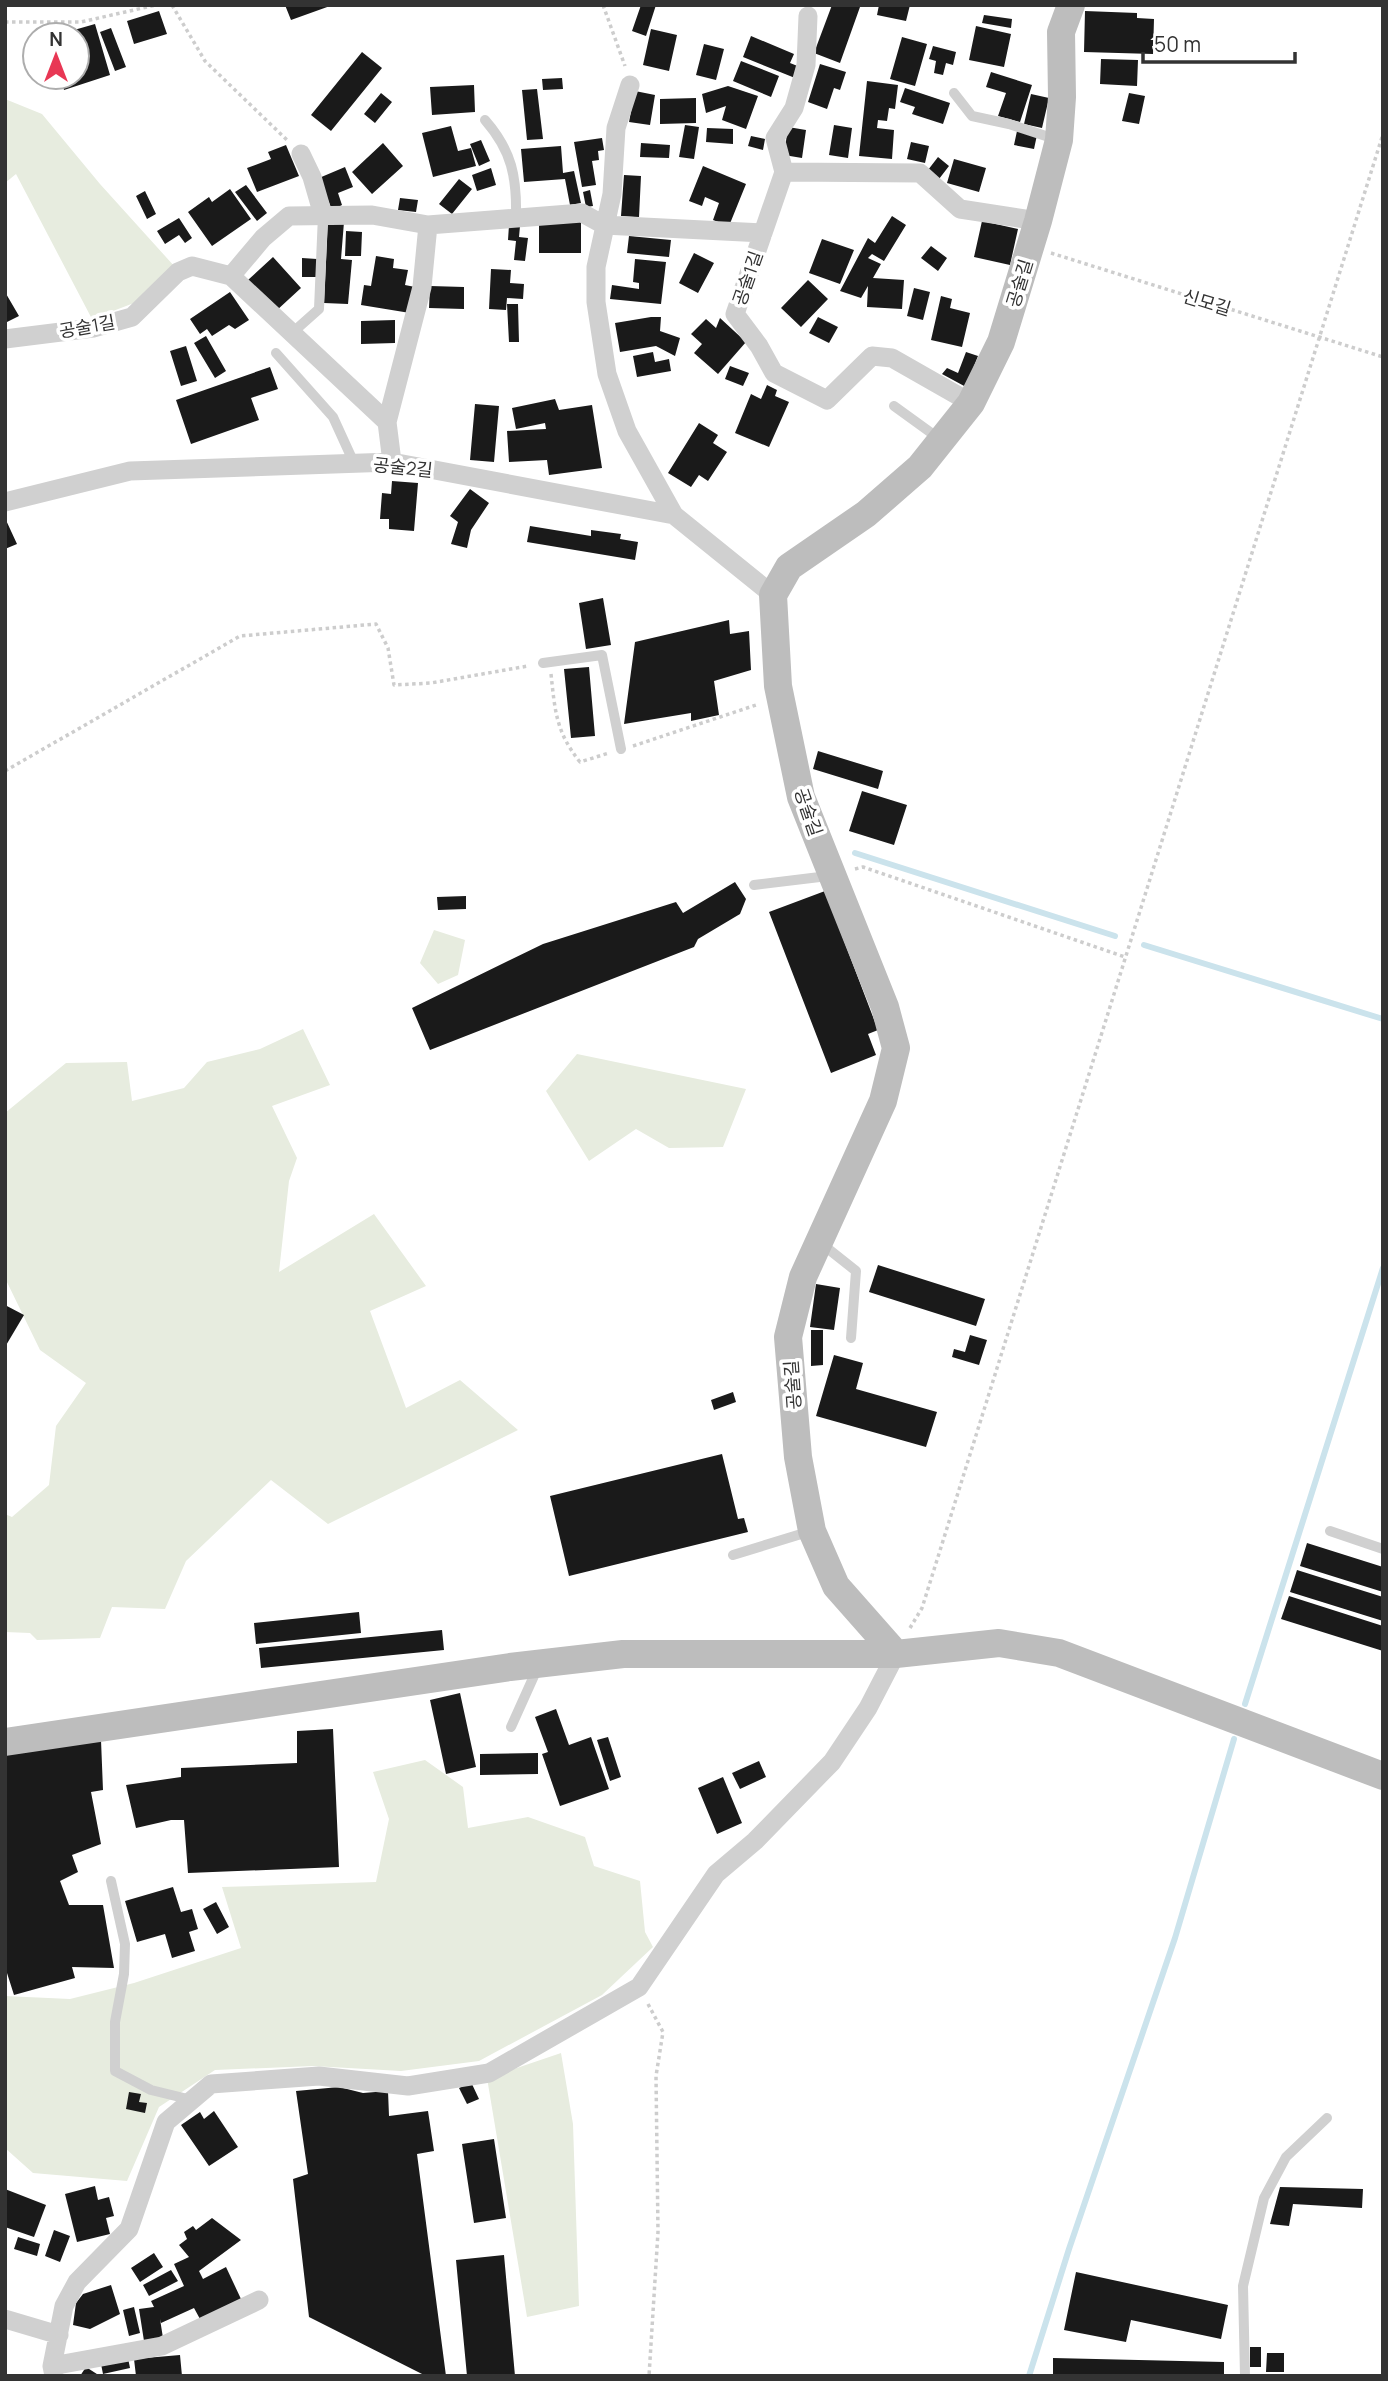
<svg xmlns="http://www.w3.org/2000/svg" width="1388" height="2381" font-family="Manrope,'Noto Sans KR',sans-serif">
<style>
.green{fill:#e7ecdf}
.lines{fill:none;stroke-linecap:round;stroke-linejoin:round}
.stream{stroke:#cbe3ec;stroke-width:6}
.building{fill:#1a1a1a}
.path{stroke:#cdcdcd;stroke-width:3.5;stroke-dasharray:3.5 3.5;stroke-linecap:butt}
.lane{stroke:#d0d0d0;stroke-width:10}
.street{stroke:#d0d0d0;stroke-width:19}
.secondary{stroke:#bdbdbd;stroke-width:28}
.labels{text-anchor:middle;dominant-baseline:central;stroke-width:7;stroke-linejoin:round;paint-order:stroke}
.street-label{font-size:18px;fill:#333;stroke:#fff}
</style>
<rect width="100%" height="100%" fill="#fff"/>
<path class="green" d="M5 99 42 114 100 184 175 267 134 303 92 319 16 174 5 183Z
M434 930 465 940 458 975 438 984 420 963Z
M303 1029 330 1085 272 1106 297 1158 289 1181 279 1272 374 1214 426 1286 370 1311 406 1408 460 1380 518 1430 328 1524 271 1480 186 1561 165 1609 112 1607 100 1638 37 1640 30 1633 5 1632V1514L12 1517 49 1485 56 1426 86 1383 40 1350 5 1278V1113L66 1063 127 1062 132 1101 184 1088 207 1062 260 1049Z
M577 1054 746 1089 723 1147 669 1148 636 1129 589 1161 546 1091Z
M425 1760 463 1787 468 1828 528 1817 585 1837 594 1866 640 1881 645 1932 653 1947 602 1995 479 2061 401 2071 313 2066 215 2070 159 2107 127 2181 33 2173 5 2148V1996L70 1999 134 1983 241 1948 222 1887 376 1882 389 1819 373 1772Z
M561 2053 573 2124 579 2306 527 2317 487 2078Z"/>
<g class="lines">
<path class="stream" d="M855 853 1115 936
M1144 945 1383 1019
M1245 1704 1383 1268
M1029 2376 1069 2249 1175 1938 1234 1739"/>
</g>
<path class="building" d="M285 5H330V6L291 20Z
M641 5H656L646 36 632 31Z
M832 5 860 7 840 63 814 53Z
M879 5H910L906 21 877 15Z
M159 11 167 34 134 44 127 21Z
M1085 11 1137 13V18L1154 19 1153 54 1084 52Z
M984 15 1012 19 1011 28 982 23Z
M95 24 110 75 64 90 60 77H77V35H67V32Z
M976 26 1011 34 1004 67 969 60Z
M111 28 126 67 115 71 100 32Z
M651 29 677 35 669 71 643 65Z
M751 36 794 54 790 63 800 67 795 78 743 57Z
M902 37 927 44 915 86 890 79Z
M704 44 724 49 716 80 696 75Z
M933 46 956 52 953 65 946 63 943 75 934 73 936 61 929 59Z
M362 52 382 68 331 131 311 115Z
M1101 59 1138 60 1137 86 1100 84Z
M741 61 779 76 771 97 733 81Z
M820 64 846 72 840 90 834 88 827 109 808 102Z
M991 72 1032 85 1020 122 998 116 1006 93 986 87Z
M562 78 563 89 543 90 542 79Z
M867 81 898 85 895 109 889 108 887 121 878 120 877 128 894 130 892 159 859 156Z
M474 85 475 112 432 115 430 87Z
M728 86 758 96 746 129 722 120 726 106 706 113 702 94Z
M905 88 950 103 943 124 912 114 915 107 900 102Z
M537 89 543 139 527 140 522 90Z
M635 91 655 95 650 125 629 122Z
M381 93 392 102 375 123 364 114Z
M1129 93 1145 96 1139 124 1122 121Z
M1031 94 1049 98 1042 128 1024 124Z
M696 98V123L660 124V99Z
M685 125 699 127 694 159 679 157Z
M834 125 852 128 848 158 829 155Z
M451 126 458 151 471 148 476 166 433 177 422 133Z
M788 127 806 130 802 158 784 155Z
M707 128 733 129V144L706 142Z
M1017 131 1037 135 1034 149 1014 145Z
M751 136 765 139 763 150 748 146Z
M602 138 604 150 598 151 599 160 592 161 596 185 582 187 574 142Z
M481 140 490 161 479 166 470 144Z
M911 142 929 146 925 163 907 159Z
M383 143 403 166 372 194 352 172Z
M641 143 670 145 669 158 640 157Z
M286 145 299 176 257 192 247 168 271 159 268 152Z
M561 146 563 173 574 171 581 203 570 205 565 179 524 182 521 149Z
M938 157 949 166 939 179 928 170Z
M954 159 986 168 979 192 947 183Z
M703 166 746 184 729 226 713 220 719 203 705 197 702 206 689 201Z
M345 167 353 187 338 193 342 205 332 210 319 178Z
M491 168 496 185 477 191 472 175Z
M624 175 641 176 639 217 621 216Z
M459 179 472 189 452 214 439 204Z
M246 185 267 213 257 221 235 192Z
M230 189 251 219 212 246 188 212 209 197 212 202Z
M590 190 593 206 586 207 583 192Z
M145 191 156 214 147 219 136 196Z
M400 198 418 200 416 212 398 210Z
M892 216 906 225 884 261 872 254 868 258 881 264 873 278 904 280 902 309 867 307 868 286 861 298 840 291 868 238 875 243Z
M179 218 192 238 185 243 179 235 165 244 157 231Z
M328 221 344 222 341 259 352 260 348 304 324 303Z
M982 221 1018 229 1010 265 974 257Z
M539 222H581V253H539Z
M509 225 520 226 519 237 528 238 525 261 514 260 516 241 508 240Z
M346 231 362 232 361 256H345Z
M629 236 671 240 669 257 627 253Z
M822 239 854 250 840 284 809 273Z
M931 246 947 258 938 271 921 258Z
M694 253 714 263 698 293 679 283Z
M376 256 394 259 393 268 408 270 405 285 415 287 410 313 361 305 364 285 371 286Z
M273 257 301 288 276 311 248 280Z
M302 258 317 259V277H302Z
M635 259 666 262 661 304 610 299 612 285 639 289V283L633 282Z
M491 269 511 270 510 283 524 284 523 299 507 298 506 310 489 309Z
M808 280 828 299 801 327 781 308Z
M430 286 464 287V309L429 308Z
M914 288 930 292 923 320 907 316Z
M5 292 19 316 5 323Z
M230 292 249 320 235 329 229 325 212 336 207 329 200 334 190 319Z
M941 296 952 299 950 308 970 313 962 347 931 340Z
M507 304H518L519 342H509Z
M651 317H661L660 331 680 338 675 356 656 346 620 352 615 323Z
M818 317 838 327 829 343 809 333Z
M720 318 746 342 718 374 694 353 702 344 691 334 706 319 716 328Z
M395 320V343L361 344V321Z
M206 336 226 371 215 378 194 343Z
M186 346 197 381 181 386 170 351Z
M653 352 655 362 669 359 671 371 637 377 633 356Z
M966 352 978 356 966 387 942 374 947 368 958 373Z
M730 366 749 373 743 386 725 379Z
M270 367 278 389 251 398 259 420 191 444 176 400Z
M767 385 777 390 775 396 789 402 769 447 735 433 751 394 761 399Z
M555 399 559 410 592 405 602 468 549 475 547 460 509 462 507 431 546 429 545 423 516 429 512 408Z
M475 404 499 406 494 462 470 460Z
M699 423 718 435 713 443 727 452 708 481 699 475 691 487 668 473Z
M392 481 418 483 414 531 389 529V519H380L382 493 391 494Z
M470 489 489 503 471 530 467 548 451 544 458 522 450 516Z
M5 518 17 544 5 549Z
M530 526 591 536V530L621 534 620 539 638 542 635 560 527 542Z
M603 598 611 645 586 649 579 603Z
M729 620 730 634 749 631 751 670 714 681 719 715 691 721V713L624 724 635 642Z
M589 667 595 736 571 738 564 669Z
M818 751 883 771 878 789 813 769Z
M862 791 907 805 894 845 849 831Z
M735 882 746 899 740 914 698 939 694 947 430 1050 412 1008 543 944 676 902 683 913Z
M825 891 878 1030 868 1034 876 1055 831 1073 769 912Z
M466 896V909L438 910 437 897Z
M878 1265 985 1299 976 1326 869 1292Z
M816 1284 840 1288 834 1330 810 1327Z
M5 1305 24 1315 5 1347Z
M811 1330H823V1365L811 1366Z
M970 1335 987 1340 979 1365 952 1357 954 1349 965 1352Z
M834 1355 863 1363 856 1389 937 1412 926 1447 816 1416Z
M733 1392 736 1402 714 1410 711 1400Z
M722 1454 738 1519 744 1518 748 1532 569 1576 550 1496Z
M1307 1543 1383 1567V1592L1300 1566Z
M1297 1570 1383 1597V1621L1290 1592Z
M1289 1596 1383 1626V1651L1281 1619Z
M359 1612 361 1633 256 1644 254 1623Z
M442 1630 444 1650 261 1668 259 1648Z
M460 1693 476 1767 446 1774 430 1700Z
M556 1709 569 1745 591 1737 609 1789 560 1806 542 1754 548 1752 535 1717Z
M333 1729 339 1867 188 1873 184 1820H171L136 1828 126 1785 181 1777V1768L297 1763V1731Z
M608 1737 621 1777 610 1781 597 1740Z
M101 1740 103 1790 91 1792 101 1844 72 1855 78 1872 60 1881 69 1905H103L114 1968 72 1967 75 1978 14 1995 7 1973H5V1755Z
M538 1753V1774L480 1775V1754Z
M759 1761 766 1777 740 1789 732 1773Z
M723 1777 742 1823 717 1834 698 1788Z
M173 1887 181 1912 192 1909 198 1929 189 1932 195 1951 172 1958 165 1934 137 1942 125 1901Z
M216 1902 229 1927 217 1934 203 1909Z
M471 2082 479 2099 467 2104 459 2088Z
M339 2087 363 2093 388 2091 389 2116 428 2111 434 2151 417 2154 446 2376H426L309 2317 293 2179 308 2174 296 2091Z
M129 2092 141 2094 139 2102 147 2103 145 2113 126 2109Z
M214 2111 238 2147 209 2166 181 2125 200 2112 204 2119Z
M494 2139 506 2218 474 2223 462 2144Z
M95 2186 98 2200 109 2197 114 2216 106 2218 110 2234 77 2242 65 2194Z
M1280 2187 1363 2189 1362 2208 1293 2204 1289 2226 1270 2224Z
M5 2189 46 2205 34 2237 5 2227Z
M212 2218 241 2240 199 2271 203 2279 226 2267 241 2299 200 2319 194 2308 161 2323 160 2319 163 2338 144 2341 139 2309 154 2307 151 2301 184 2286 174 2264 189 2257 179 2245 187 2239 184 2232 193 2226 196 2230Z
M54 2230 70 2236 60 2262 45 2256Z
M18 2237 40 2244 37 2256 14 2249Z
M154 2253 163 2267 140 2282 131 2268Z
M504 2255 515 2376H467L456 2260Z
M171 2270 178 2281 149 2296 143 2285Z
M1076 2272 1228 2305 1221 2339 1131 2320 1126 2342 1064 2330Z
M111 2285 120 2314 90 2329 73 2325 76 2303 83 2294Z
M134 2307 140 2333 129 2336 123 2310Z
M1250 2347H1261V2367H1250Z
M1267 2353H1284V2372H1266Z
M180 2355 182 2376H136L134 2359Z
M128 2358 130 2368 103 2374 101 2364Z
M1053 2358 1224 2362V2376H1053Z
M86 2367 100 2376H80Z"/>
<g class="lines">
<path class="path" d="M172 5 205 61 288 141
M603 5 625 66
M5 22H81L156 5
M1051 253 1383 357
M551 674C555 711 556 732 580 762L609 753
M633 746 759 704
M5 771 240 636 376 624 388 648 394 685 431 683 528 666
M855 869 863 867 1125 957
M910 1628 922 1608 1383 134
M648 2004 663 2032 656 2076 658 2232 649 2376"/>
<path class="lane" d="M954 93 972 116 1009 124 1055 139
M485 120C512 151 517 177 516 218
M292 333 319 309 323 215
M276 353 333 417 354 463
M894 406 941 440
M543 663 602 655 621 749
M754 885 828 876
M822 1244 856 1271 851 1338
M1330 1531 1383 1549
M733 1555 811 1531
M511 1727 538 1667
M111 1881 125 1944 124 1974 115 2022V2071L151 2090 192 2100
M1245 2376 1243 2286 1264 2198 1286 2157 1327 2118"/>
<path class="street" d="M808 16 806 65 794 108 775 138 784 172 920 173 960 209 1038 221
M630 85 616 128 612 194 596 267V302L607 374 627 431 674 515
M301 154 312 177 323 215
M784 172 735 314 759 346 774 373 827 400 872 356 892 358 971 403
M231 276 263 238 289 216 372 215 428 225 582 213 604 225 763 233
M5 339 93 328 132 317 178 272 192 266 231 276 387 422
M392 462 387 422 422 287 428 225
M5 502 130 471 392 462 674 515 773 595
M5 2319 59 2335
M52 2366 162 2346 259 2300
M54 2376 52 2366 64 2306 77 2282 129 2229 166 2122 211 2084 319 2076 408 2086 489 2073 639 1987 716 1874 755 1841 832 1762 868 1708 896 1654"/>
<path class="secondary" d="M896 1654 836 1586 812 1531 798 1457 788 1337 803 1277 883 1101 896 1048 885 1007 801 797 778 686 773 595 789 567 866 514 920 467 971 403 1001 342 1038 221 1059 140 1062 97 1061 32 1071 5
M5 1742 510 1667 623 1654H896L999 1643 1059 1653 1383 1776"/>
</g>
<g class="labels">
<g class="street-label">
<text transform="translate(747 278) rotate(-71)">공술1길</text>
<text transform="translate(1019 283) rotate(-73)">공술길</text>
<text transform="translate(1207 302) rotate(17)">신모길</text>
<text transform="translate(87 326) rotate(-10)">공술1길</text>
<text transform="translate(403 467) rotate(6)">공술2길</text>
<text transform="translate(809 812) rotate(71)">공술길</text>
<text transform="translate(792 1385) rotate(-94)">공술길</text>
</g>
</g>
<rect width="1388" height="2381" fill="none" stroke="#333333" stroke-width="14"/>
<g transform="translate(56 56)"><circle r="33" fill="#ffffff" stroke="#adadad" stroke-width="2"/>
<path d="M0-5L12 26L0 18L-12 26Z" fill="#e83754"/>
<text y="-10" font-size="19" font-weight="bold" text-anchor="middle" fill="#333333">N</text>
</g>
<path d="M1143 52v10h152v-10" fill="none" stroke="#333333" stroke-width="3.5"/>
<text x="1154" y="52" font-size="21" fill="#333333" stroke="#ffffff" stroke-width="5" paint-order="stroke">50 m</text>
</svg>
